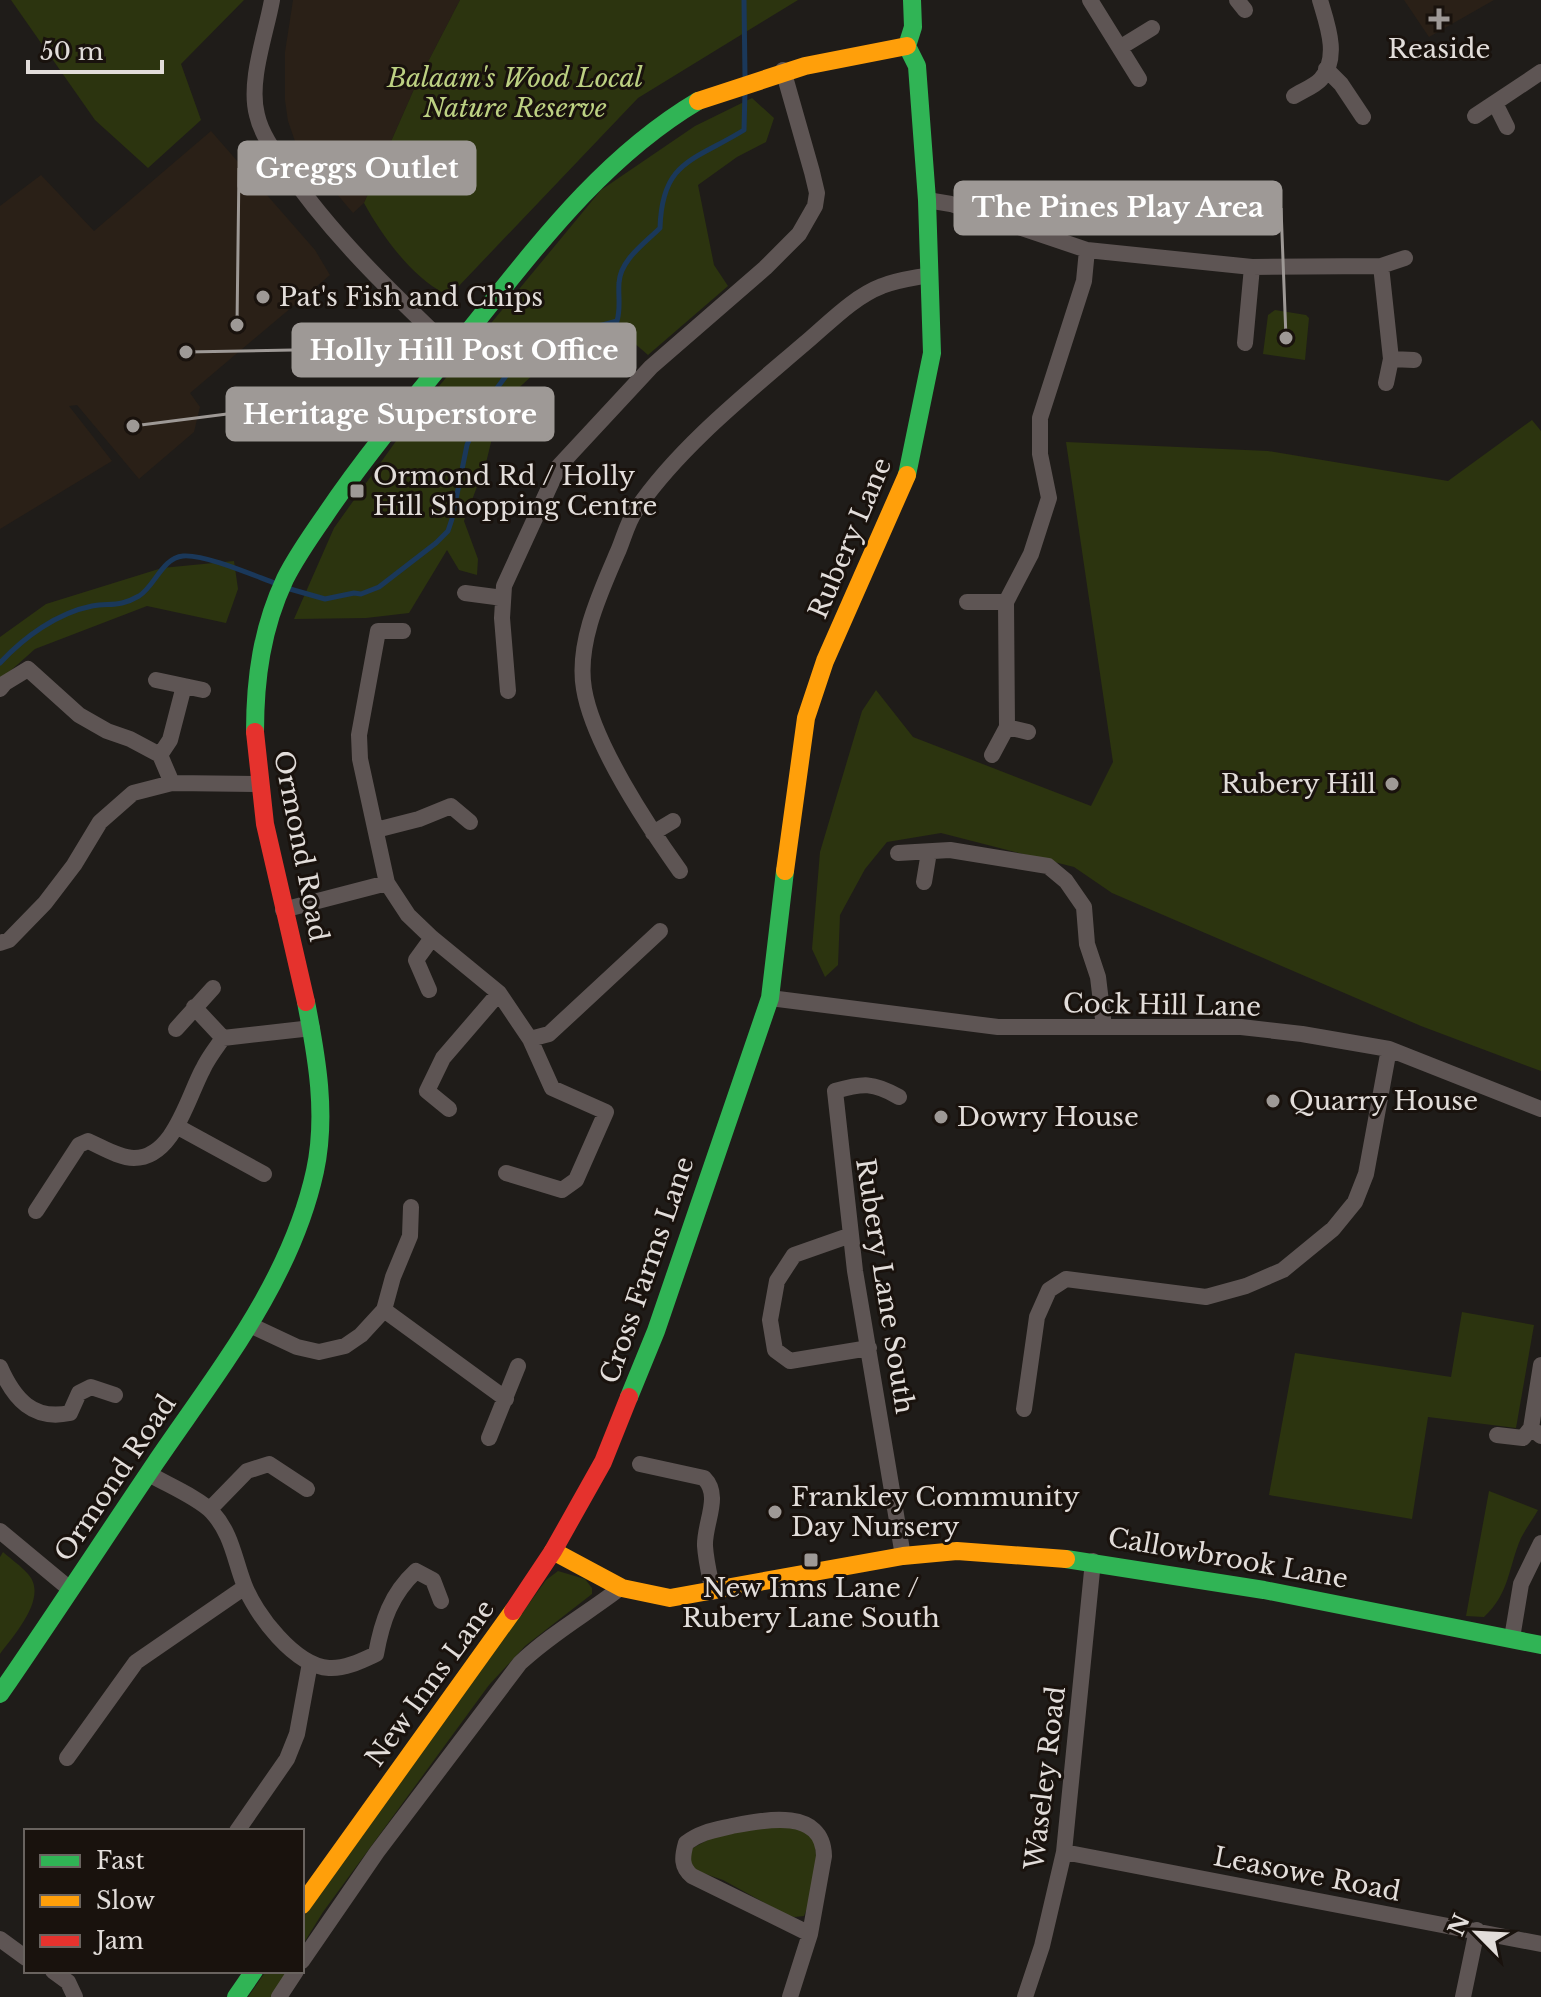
<svg xmlns="http://www.w3.org/2000/svg" width="1541" height="1997" font-family="'Libre Baskerville',serif">
<style>
.built{fill:#2a2017}
.green{fill:#2c340f}
.lines{fill:none;stroke-linecap:round;stroke-linejoin:round}
.stream{stroke:#1a385a;stroke-width:5}
.street{stroke:#5e5554;stroke-width:16}
.fast{stroke:#30b455;stroke-width:18}
.slow{stroke:#ff9f0a;stroke-width:18}
.jam{stroke:#e5322d;stroke-width:18}
.poi-dot{fill:#9e9996;stroke:#19120d;stroke-width:3}
.labels{text-anchor:middle;dominant-baseline:central;stroke-width:6;stroke-linejoin:round;paint-order:stroke}
.poi-label{font-size:26px;fill:#e2ddda;stroke:#19120d;text-anchor:start}
.park-label{font-size:26px;font-style:italic;fill:#bcd082;stroke:#19120d}
.street-label{font-size:26px;fill:#e2ddda;stroke:#19120d}
.leader{fill:none;stroke:#9e9996;stroke-width:3}
.callout-dot{fill:#9e9996;stroke:#19120d;stroke-width:3}
.callout{fill:#9e9996;stroke:#9e9996;stroke-width:3}
.callout-label{font-size:28px;text-anchor:middle;font-weight:bold;fill:#fff}
</style>
<rect width="100%" height="100%" fill="#1f1c19"/>
<path class="built" d="M293 0H460L415 87 364 203 353 213 297 147 288 121 285 100V52Z
M1404 0H1494L1429 37Z
M211 131 315 250 330 275 190 393 200 407 194 432 139 479 77 405 69 406 112 461 0 529V206L41 175 94 231Z"/>
<path class="green" d="M11 0H244L181 64 201 120 148 168 95 120Z
M460 0H798L638 98 456 289 445 294C411 276 382 236 364 203L415 87Z
M752 98 774 118 766 142 737 157 698 185 714 265 728 286 648 355 633 342 535 373 500 405 486 463 464 521 478 559 477 575 459 570 447 550 409 613 366 618 294 619 334 528 411 420 601 190 695 126Z
M1275 310 1306 315 1309 318 1305 360 1263 354 1268 315Z
M1532 420 1541 431V1071L1421 1026 1112 893 1074 867 941 833 887 842 865 869 840 915 838 965 825 977 812 949 820 852 862 711 876 690 913 737 1091 806 1113 762 1066 442 1268 451 1448 481Z
M234 561 238 589 226 623 147 606 35 649 0 680V637L46 604 162 568Z
M1462 1312 1534 1325 1516 1428 1428 1417 1412 1519 1269 1495 1295 1353 1451 1377Z
M1489 1491 1538 1510C1533 1519 1526 1528 1521 1538 1508 1568 1510 1593 1484 1617L1466 1616Z
M3 1552C11 1559 21 1566 28 1574 49 1597 14 1635 0 1654V1557Z
M558 1571 585 1579 592 1588V1594L525 1646 489 1685 323 1912 302 1946V1919L546 1580Z
M791 1823 814 1838C819 1864 815 1891 804 1916L794 1917 785 1914 723 1880 694 1870 688 1861 691 1849 717 1835Z
M266 1971H287L271 1997H248Z"/>
<g class="lines">
<path class="stream" d="M744 0 745 77
M290 589 325 599 354 593 361 594 379 587 436 543 448 531 452 519 467 445 483 407 517 361 544 341 617 321C621 307 618 297 619 283 620 260 645 243 660 228 662 160 694 161 744 130L745 91
M0 663C24 637 57 613 92 606 111 603 120 607 139 596 155 586 162 558 183 556 205 554 255 576 277 584"/>
<path class="street" d="M272 0C266 34 248 81 257 115 261 133 273 150 283 164 330 234 392 293 453 351
M1090 0 1139 79
M1237 0 1245 10
M1121 47 1152 28
M1326 69 1341 84 1363 117
M1294 96C1302 91 1315 86 1321 79 1340 57 1327 24 1320 0
M1495 103 1507 127
M1475 116 1541 72
M927 200 951 204 1087 250 1252 267 1381 266 1405 258
M1381 266 1391 359 1386 383
M1245 343 1252 267
M1391 359 1414 360
M465 593 503 598
M967 602H1006
M156 680 203 690
M0 689 5 683 28 669 79 715 107 731 130 739 160 755 172 783
M508 691 502 618 504 586 559 466 651 367 765 268 799 234 815 206 817 193 812 172 783 70
M1007 727 1028 732
M160 755 170 740 184 686
M992 755 1007 727 1006 602 1031 554 1049 498 1040 454V418L1084 281 1087 250
M376 830 419 819 451 806 470 822
M653 833 673 821
M898 853 950 850 1048 866 1066 881 1084 907 1087 944 1098 977 1104 1027
M680 871C648 826 593 743 584 689 576 643 601 591 619 549 624 537 628 521 636 510 678 448 747 393 804 344 828 324 853 297 882 286 896 280 914 278 929 275
M924 882 929 852
M387 883 360 759 359 735 378 631H403
M283 910 387 883 408 915 432 938 499 993 530 1039 552 1088 606 1112 576 1180 562 1190 506 1173
M0 943 9 940 45 903 74 865 100 822 133 793 172 783 258 784
M429 990 416 960 432 938
M770 998 998 1027H1241L1302 1034 1389 1049 1541 1109
M176 1029 213 988
M223 1038 312 1028
M530 1039 549 1034 660 931
M899 1097C873 1082 863 1083 835 1091L855 1271 903 1556
M449 1109 427 1091 443 1058 499 993
M178 1127 264 1174
M36 1211 79 1145 88 1141C102 1147 119 1158 134 1158 174 1158 188 1096 203 1069 208 1058 216 1048 223 1038L194 1007
M851 1235 794 1255 777 1281 770 1320 775 1350 790 1361 869 1348
M384 1310 506 1399
M250 1325 297 1347 319 1352 345 1346 361 1335 384 1310 393 1277 410 1236 411 1207
M0 1367C14 1399 33 1421 70 1413L79 1393 91 1387 115 1395
M1024 1409 1037 1317 1049 1290 1066 1279 1206 1297 1246 1286 1283 1270 1333 1229 1355 1202 1366 1174 1389 1049
M1531 1428 1541 1365
M1497 1435 1523 1438 1531 1428 1541 1436
M489 1438 518 1366
M640 1464 704 1478C722 1496 704 1523 705 1546 706 1562 710 1577 713 1592
M149 1474C166 1484 199 1498 212 1512 232 1534 234 1558 244 1584 255 1614 295 1666 329 1668 345 1669 361 1661 376 1654 382 1621 391 1594 416 1571L433 1580 441 1601
M210 1509 247 1471 269 1464 307 1489
M0 1531 71 1590
M1512 1638 1521 1584 1541 1543
M67 1758 136 1662 245 1587
M237 1831 287 1759 297 1734 310 1663
M1064 1852 1541 1944
M0 1939 26 1958
M302 1961 377 1852 520 1663C552 1633 585 1615 619 1589
M53 1971 68 1982 75 1997
M279 1997 296 1971
M790 1997 810 1934 824 1856C823 1807 763 1820 732 1826 715 1830 700 1832 686 1843 682 1857 681 1867 692 1876L810 1934
M1025 1997 1042 1946 1064 1852 1093 1561
M1463 1997 1477 1930"/>
<path class="fast" d="M907 475 932 353 927 200 917 66 907 46 913 27 912 0
M255 732C255 678 262 628 285 579 296 557 310 537 324 517 361 462 403 411 446 359 523 266 592 164 698 101
M629 1397 656 1331 770 998 785 871
M1066 1559 1264 1590 1541 1645
M0 1694C53 1617 104 1539 156 1462 218 1371 291 1281 315 1171 327 1115 317 1058 306 1002
M236 1997 254 1971"/>
<path class="slow" d="M698 101 805 66 907 46
M785 871 806 718 825 661 907 475
M553 1551 622 1588 670 1598 903 1556 957 1551 1066 1559
M302 1905 513 1611"/>
<path class="jam" d="M255 732 265 824 306 1002
M513 1611 553 1551 603 1462 629 1397"/>
</g>
<g class="poi-dot">
<path d="M1435 7h8v8h8v8h-8v8h-8v-8h-8v-8h8z"/>
<circle cx="263" cy="297" r="8"/>
<rect x="349" y="483" width="16" height="16" rx="4"/>
<circle cx="1392" cy="784" r="8"/>
<circle cx="1273" cy="1101" r="8"/>
<circle cx="941" cy="1117" r="8"/>
<circle cx="775" cy="1512" r="8"/>
<rect x="803" y="1552" width="16" height="16" rx="4"/>
</g>
<g class="labels">
<g class="poi-label">
<text x="1439" y="49" text-anchor="middle">Reaside</text>
<text x="279" y="297">Pat's Fish and Chips</text>
<text x="373" y="476">Ormond Rd / Holly<tspan x="373" dy="30">Hill Shopping Centre</tspan></text>
<text x="1376" y="784" text-anchor="end">Rubery Hill</text>
<text x="1289" y="1101">Quarry House</text>
<text x="957" y="1117">Dowry House</text>
<text x="791" y="1497">Frankley Community<tspan x="791" dy="30">Day Nursery</tspan></text>
<text x="811" y="1588" text-anchor="middle">New Inns Lane /<tspan x="811" dy="30">Rubery Lane South</tspan></text>
</g>
<g class="park-label">
<text x="515" y="78">Balaam's Wood Local<tspan x="515" dy="30">Nature Reserve</tspan></text>
</g>
<g class="street-label">
<text transform="translate(850 538) rotate(-67)">Rubery Lane</text>
<text transform="translate(301 846) rotate(79)">Ormond Road</text>
<text transform="translate(1162 1005) rotate(1)">Cock Hill Lane</text>
<text transform="translate(647 1270) rotate(-71)">Cross Farms Lane</text>
<text transform="translate(885 1286) rotate(81)">Rubery Lane South</text>
<text transform="translate(115 1478) rotate(-56)">Ormond Road</text>
<text transform="translate(1228 1558) rotate(10)">Callowbrook Lane</text>
<text transform="translate(430 1683) rotate(-54)">New Inns Lane</text>
<text transform="translate(1045 1778) rotate(-83)">Waseley Road</text>
<text transform="translate(1307 1874) rotate(11)">Leasowe Road</text>
</g>
</g>
<path class="leader" d="M237 325L239 168M1286 338L1281 208M186 352L293 350M133 426L227 414"/>
<g class="callout-dot">
<circle cx="237" cy="325" r="8"/>
<circle cx="1286" cy="338" r="8"/>
<circle cx="186" cy="352" r="8"/>
<circle cx="133" cy="426" r="8"/>
</g>
<g class="callout">
<rect x="239" y="142" width="236" height="52" rx="8"/>
<rect x="955" y="182" width="326" height="52" rx="8"/>
<rect x="293" y="324" width="342" height="52" rx="8"/>
<rect x="227" y="388" width="326" height="52" rx="8"/>
</g>
<g class="callout-label">
<text x="357" y="178">Greggs Outlet</text>
<text x="1118" y="217">The Pines Play Area</text>
<text x="464" y="360">Holly Hill Post Office</text>
<text x="390" y="424">Heritage Superstore</text>
</g>
<rect x="24" y="1829" width="280" height="144" fill="#19120d" stroke="#69635f" stroke-width="2"/>
<rect x="40" y="1855" width="40" height="12" fill="#30b455" stroke="#69635f" stroke-width="2"/>
<text x="96" y="1869" font-size="24" fill="#e2ddda">Fast</text>
<rect x="40" y="1895" width="40" height="12" fill="#ff9f0a" stroke="#69635f" stroke-width="2"/>
<text x="96" y="1909" font-size="24" fill="#e2ddda">Slow</text>
<rect x="40" y="1935" width="40" height="12" fill="#e5322d" stroke="#69635f" stroke-width="2"/>
<text x="96" y="1949" font-size="24" fill="#e2ddda">Jam</text>
<g transform="translate(1477 1933) rotate(294)" stroke="#19120d" stroke-width="6" paint-order="stroke">
<path d="M0-6L14 30L0 20L-14 30Z" fill="#e2ddda"/>
<text y="-12" font-size="22" font-weight="bold" text-anchor="middle" fill="#e2ddda">N</text>
</g>
<path d="M28 60v12h134v-12" fill="none" stroke="#e2ddda" stroke-width="4"/>
<text x="40" y="60" font-size="24" fill="#e2ddda" stroke="#19120d" stroke-width="6" paint-order="stroke">50 m</text>
</svg>
